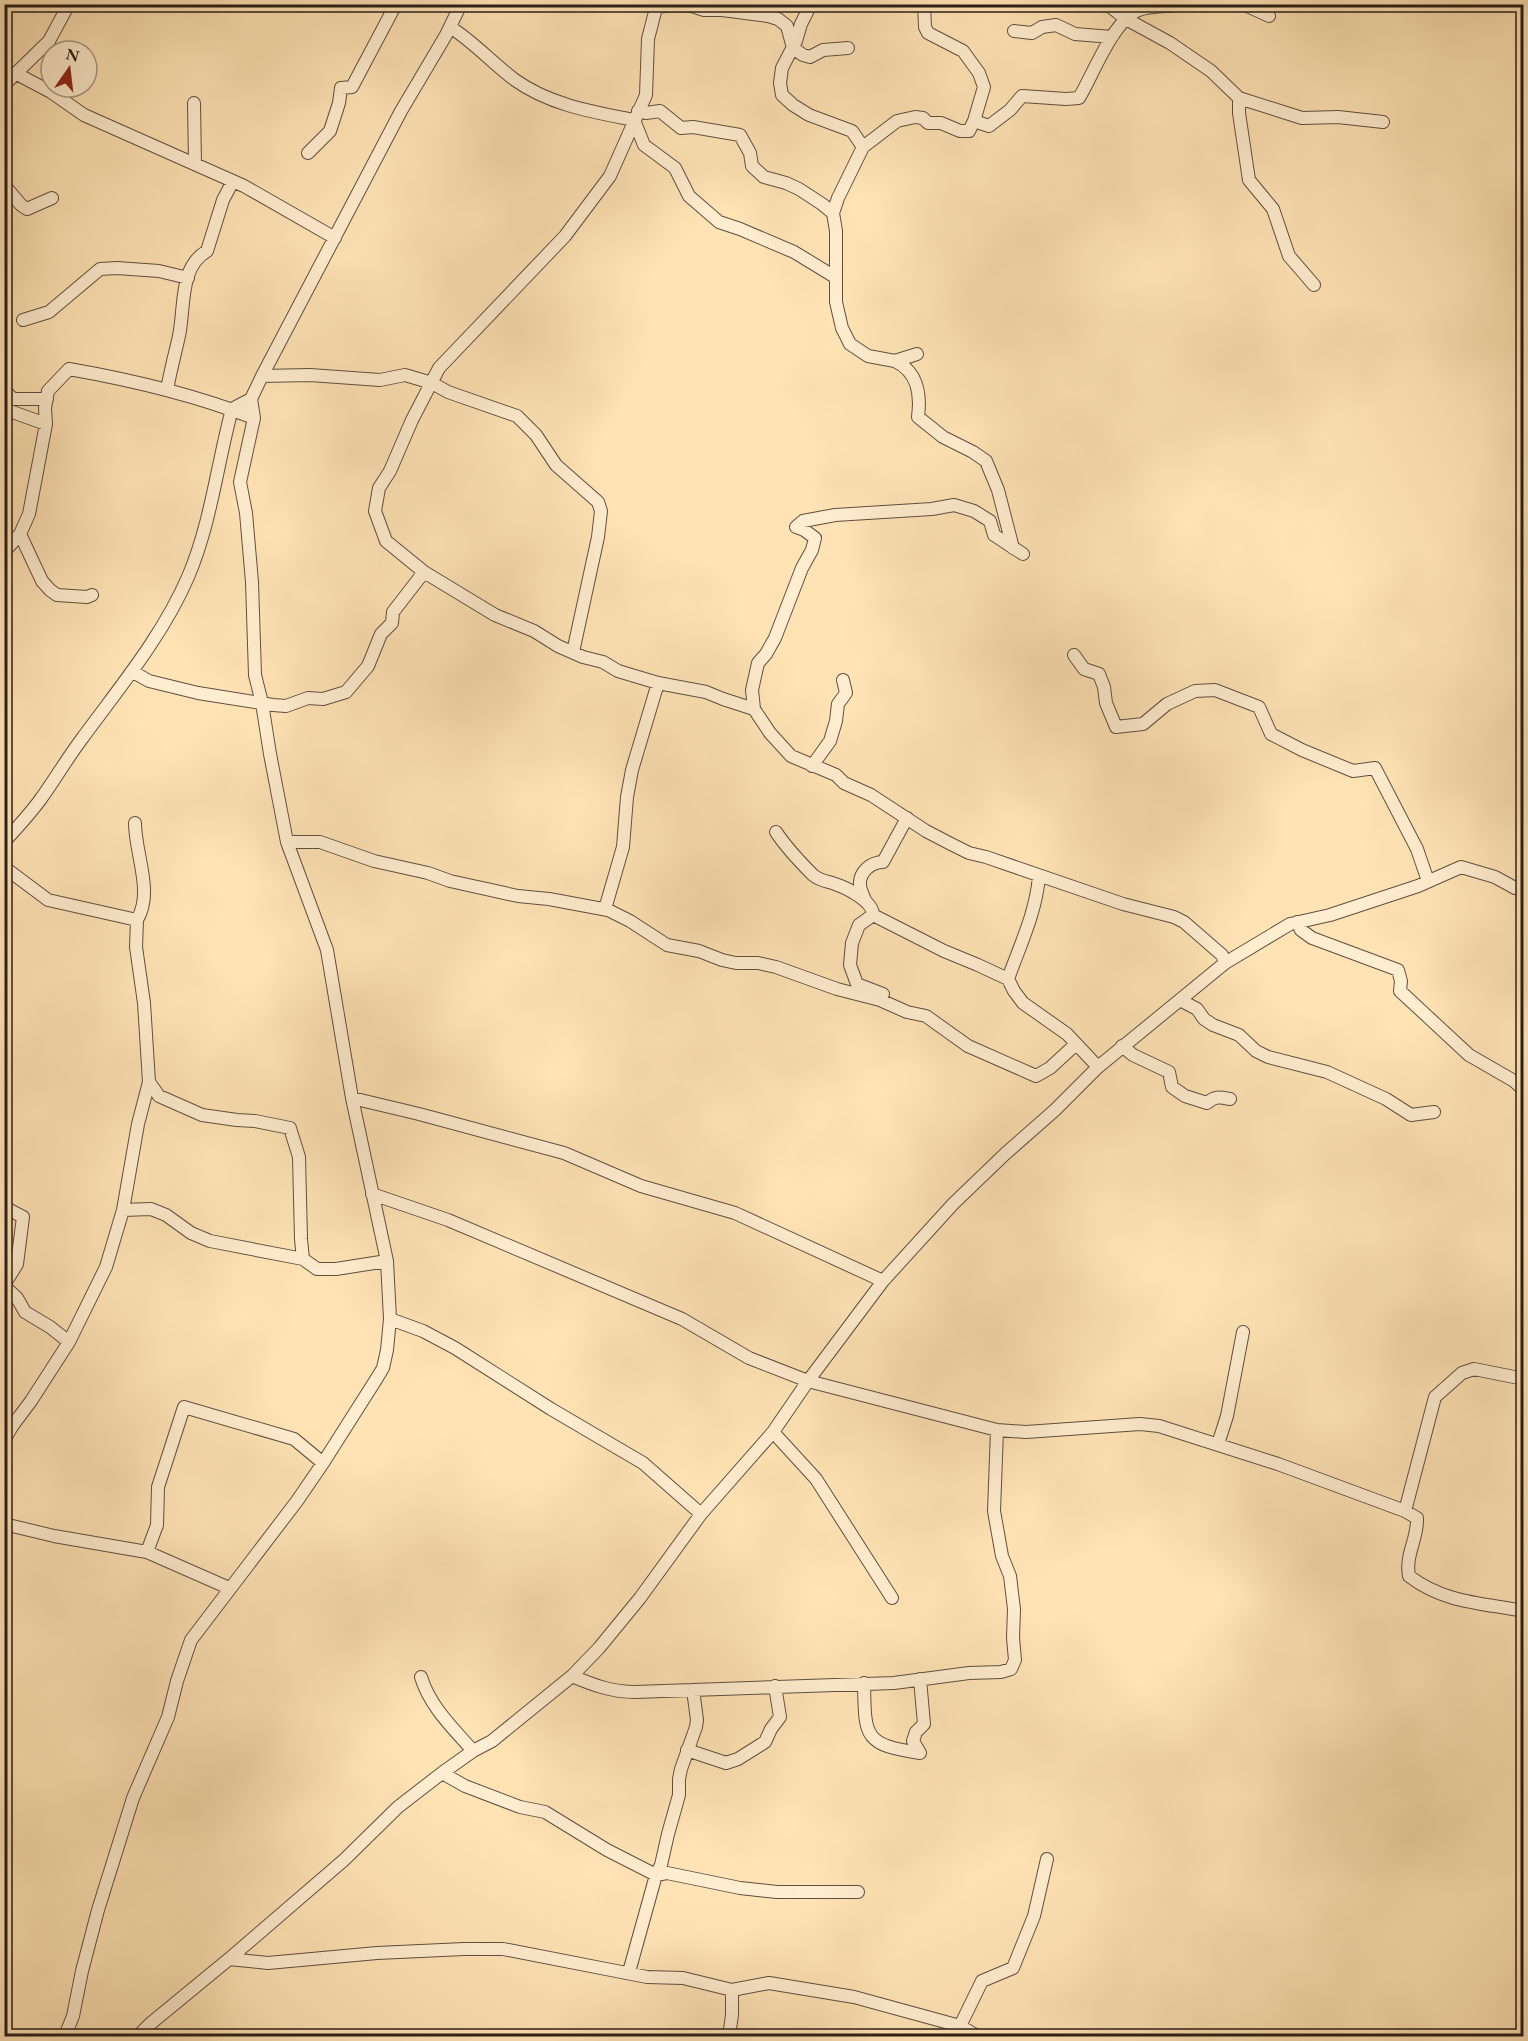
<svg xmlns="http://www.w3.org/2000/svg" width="1528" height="2041" font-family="'EB Garamond',serif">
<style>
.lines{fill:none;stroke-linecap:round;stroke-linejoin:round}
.street-casing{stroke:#5f4f40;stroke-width:14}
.street{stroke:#ffedcf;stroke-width:12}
</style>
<rect width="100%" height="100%" fill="#ffe3b5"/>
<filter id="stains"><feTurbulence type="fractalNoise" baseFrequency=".00333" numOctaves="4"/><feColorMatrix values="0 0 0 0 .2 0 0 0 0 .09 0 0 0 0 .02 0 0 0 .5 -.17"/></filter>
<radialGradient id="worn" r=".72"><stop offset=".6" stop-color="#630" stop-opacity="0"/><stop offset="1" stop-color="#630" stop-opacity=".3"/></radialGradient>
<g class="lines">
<g class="street-casing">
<path id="street" d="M811 4 801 24 796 41 782 68 780 83 782 95 793 105 809 115 852 131 863 147
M924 4 925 27 928 33 963 51 979 73 984 87 974 121 989 126 1010 110 1022 96 1066 99 1079 98C1093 75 1113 20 1139 10 1152 5 1190 5 1205 4
M1107 4 1126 19 1170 43 1211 71 1239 98 1302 118 1338 117 1383 122
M1228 4 1245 5 1269 16
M656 7 673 5 692 6 704 10H722L768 16 778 19 787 26 793 48 803 55 810 57 823 50 848 48
M450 27C474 42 492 63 515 80 550 105 593 112 634 120L644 145 675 168 689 196 719 222 740 229 794 252 835 277
M1014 31 1032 33 1042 27 1056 25 1075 34 1112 37
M15 73 51 92 84 115 244 186 335 238
M4 85 49 41 69 4
M1239 98V113L1249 180 1273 209 1289 256 1314 285
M194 103 195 164
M638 111 646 113 660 111 681 128 693 127 740 135 750 153 752 166 764 177 786 183 799 189 822 204 833 213
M308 153 330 131 339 103 341 88 352 87 396 4
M4 185 21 205 27 209 52 198
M23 320 49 312 100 269 117 268 159 271 188 278
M917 354 895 361 868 356 850 344 842 328 836 302V231L833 213 838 198 863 147 897 121 915 117 923 118 928 123H941L960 131H969L974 121
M895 361C918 372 921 394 918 417L943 437 973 452 986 461 998 490 1013 548
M262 376 310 375 380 380 405 375 432 383 448 392 517 416 536 435 556 465 598 502 601 511 598 537 573 652
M4 390 13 399H47
M167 390C170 372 175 354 179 336 185 307 179 267 207 251L223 200 233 181
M4 409 46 424
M20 534 42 581 50 590 57 595 87 597 92 595
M4 552 20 534 29 514 46 424 45 408 48 391 69 369C132 380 195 395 254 418
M424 572 386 541 375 511 379 488 390 471 412 420 439 368 565 236 610 176 646 95 648 39 657 4
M1074 655 1084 669 1099 674 1104 687 1106 703 1116 727 1143 724 1167 704 1195 691 1215 690 1259 707 1271 734 1302 750 1353 771 1375 768 1417 849 1428 881
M133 672 149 681 198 693 273 705 286 706 308 698 323 699 346 692 368 666 381 634 392 623 393 612 424 572 495 615 534 631 558 646 583 657 603 662 618 671 658 683 706 692 723 699 754 709 770 733 791 756 836 775 844 783 871 795 926 831 949 843 969 853 986 857 1123 904 1174 917 1184 922 1222 955 1225 963
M754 709 752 690 758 663 766 654 775 638 802 568 812 550 815 538 804 530 796 527 803 521 835 515 932 509 954 505 974 511 990 521 994 535 1023 554
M812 766 830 741 836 721 838 704 846 693 843 680
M135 823C135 854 154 892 137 920
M776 832C786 847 800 862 813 875 820 881 827 881 835 884 847 888 873 901 873 915
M4 842C16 829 29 815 40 800 54 781 66 760 81 740 119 688 162 637 188 577 211 523 217 465 232 409L251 399
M287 842H320L374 861 428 873 450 881 518 896 549 899 608 910 630 921 667 945 699 951 722 960 736 963H758L776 967 837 989 880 1000 907 1012 926 1016 968 1046 1036 1076 1050 1068 1076 1044
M4 867 48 900 137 920 136 947 144 1003 149 1082 138 1124 123 1210 106 1267 69 1342 31 1401 13 1425 4 1440
M865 900C863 895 860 889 860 885 859 872 871 862 883 862L907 818
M605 909 623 847 627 797 632 770 658 683
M873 915 944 951 978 965 1008 979 1014 991 1023 1003 1067 1034 1098 1067
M873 915 859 925 852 943 850 965 857 984 883 994
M1297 922 1301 930 1312 938 1398 970 1401 981 1400 991 1469 1055 1514 1081 1524 1090
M1008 979C1020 945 1036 913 1039 876
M1180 1000 1197 1009 1204 1019 1213 1025 1239 1035 1256 1051 1268 1057 1327 1072 1386 1099 1411 1115 1434 1112
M1122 1046 1133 1055 1169 1072 1172 1087 1185 1096 1207 1103C1215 1096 1219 1097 1230 1099
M149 1082 159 1096 202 1115 237 1120 255 1121 290 1128 299 1157 301 1239 303 1259 317 1269H336L387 1261
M352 1098 419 1114 564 1153 641 1186 735 1213 883 1281
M372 1194 448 1220 682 1319 749 1358 808 1381 997 1430 1026 1432 1140 1424 1159 1426 1278 1464 1405 1511 1417 1518C1418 1539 1405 1554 1409 1576 1444 1603 1482 1603 1524 1611
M4 1207 23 1217 17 1264 4 1285
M123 1210 151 1209 166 1215 191 1233 210 1241 303 1259
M4 1286 17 1298 25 1312 50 1327 69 1342
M390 1319 423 1331 455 1348 551 1409 643 1463 701 1514
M773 1432 816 1479 892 1598
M1218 1444 1227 1416 1243 1332
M1405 1511 1435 1397 1462 1373 1474 1369 1524 1379
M4 1524 54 1536 147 1552 229 1588
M147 1552 157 1525 158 1487 184 1407 294 1439 323 1463
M572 1676C593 1685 612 1692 635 1692L894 1683 969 1673 1001 1672 1011 1669 1015 1660 1013 1638 1014 1609 1010 1576 1002 1556 994 1511 997 1430
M421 1677C430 1707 454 1729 473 1751
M864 1683C865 1736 863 1745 920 1753L913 1741 916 1732 924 1724 920 1679
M687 1750 726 1763 738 1759 765 1742 771 1729 780 1717 775 1686
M442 1773 465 1786 520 1807 545 1812 607 1850 656 1875 667 1873 740 1888 777 1892H858
M229 1959 268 1963 377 1953 464 1949H503L647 1977 683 1978 732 1990 769 1983 854 1997 960 2026 977 2036
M629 1972 656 1875 661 1865 668 1834 679 1795V1779L681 1769 696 1727 697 1720 693 1690
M960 2026 982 1981 1013 1968 1034 1916 1047 1859
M65 2036 73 2016 82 1971 98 1910 133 1798 168 1717 177 1681 191 1640 297 1501 323 1463 377 1378 383 1368 387 1350 390 1319 387 1261 352 1098 327 950 287 842 270 754 262 703 255 675 252 582 246 513 240 482 254 418 251 399 262 376 401 111 446 35 461 4
M138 2036 150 2024 229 1959 344 1860 398 1807 442 1773 473 1751 492 1741 572 1676 599 1648 640 1598 701 1514 773 1432 808 1381 883 1281 953 1204 1005 1154 1055 1110 1098 1067 1225 963 1290 924 1330 915 1418 886 1461 867 1495 877 1515 888 1524 887
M729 2036 732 2015V1990"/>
</g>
<use href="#street" class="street"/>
</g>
<rect width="1528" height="2041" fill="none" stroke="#ffe3b5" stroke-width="24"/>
<rect x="6" y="6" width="1516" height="2029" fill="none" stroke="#2a1e19" stroke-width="3"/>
<rect x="12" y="12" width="1504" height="2017" fill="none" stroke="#2a1e19" stroke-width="1.5"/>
<g transform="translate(69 69) rotate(14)"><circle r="28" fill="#ffedcf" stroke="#aa9a86" stroke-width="1.5"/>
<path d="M0-4.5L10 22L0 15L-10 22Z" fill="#8f2418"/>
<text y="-9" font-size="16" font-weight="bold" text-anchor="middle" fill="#2a1e19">N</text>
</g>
<rect width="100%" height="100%" filter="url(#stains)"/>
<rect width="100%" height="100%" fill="url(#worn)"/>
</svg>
